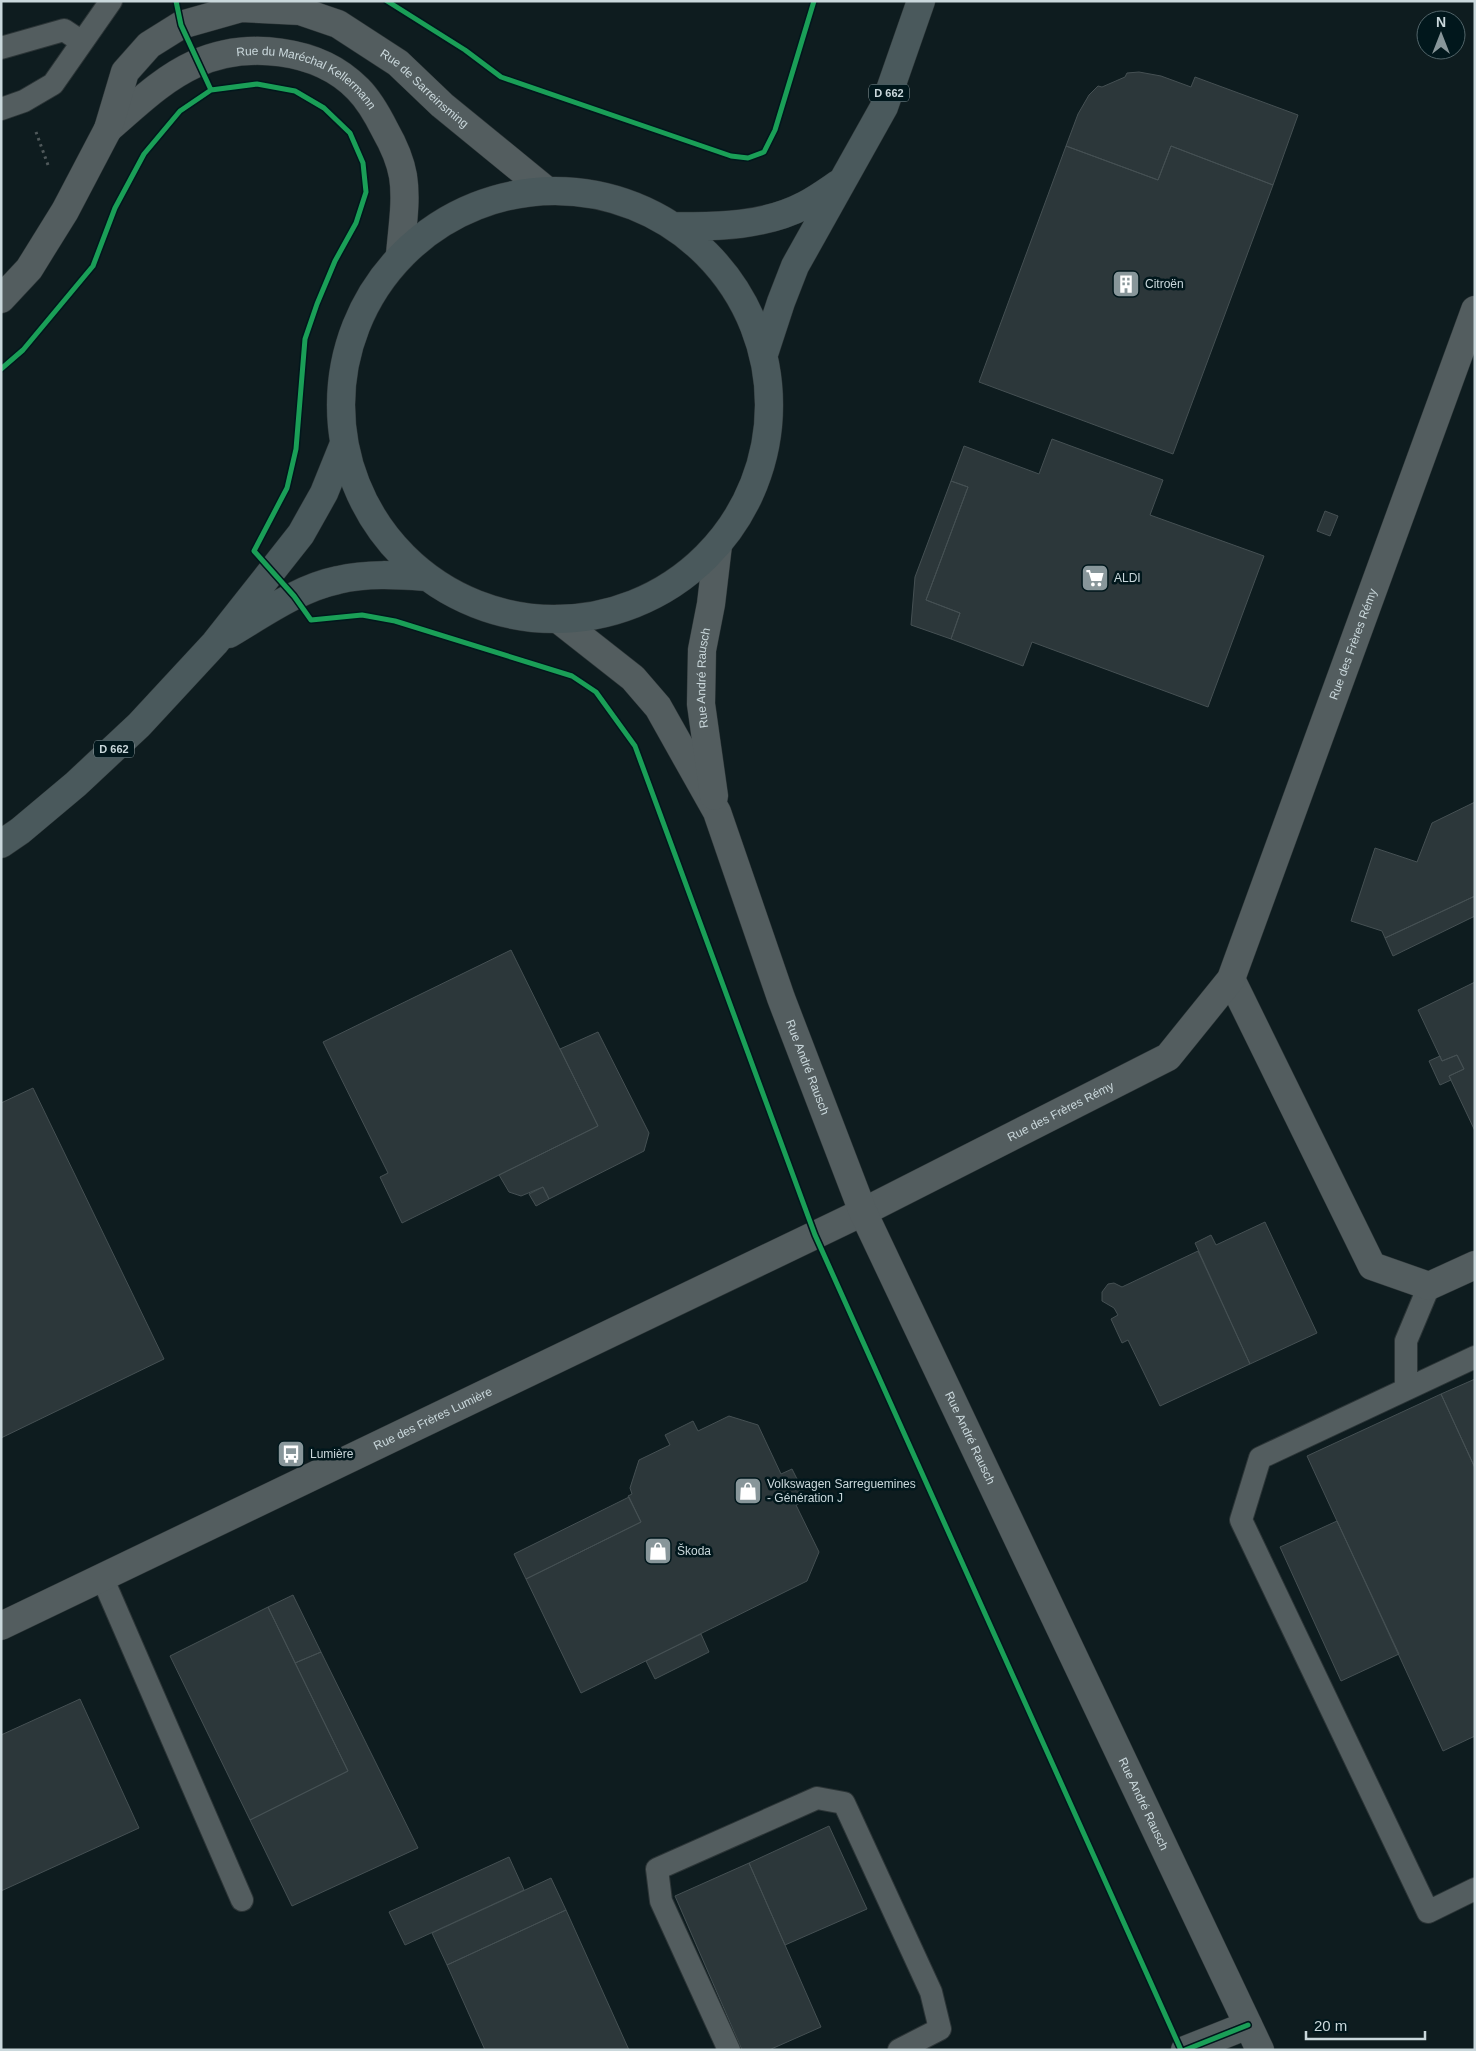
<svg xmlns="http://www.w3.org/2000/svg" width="1476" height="2051" font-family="Arial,sans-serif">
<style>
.building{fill:#2c373a;stroke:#455053}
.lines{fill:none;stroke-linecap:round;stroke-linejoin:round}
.lane-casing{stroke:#2c3537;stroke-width:24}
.street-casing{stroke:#2c3537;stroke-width:29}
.secondary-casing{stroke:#2c3537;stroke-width:29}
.primary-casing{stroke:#2c3537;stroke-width:29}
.path{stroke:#50595b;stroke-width:3;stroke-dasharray:2.5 4;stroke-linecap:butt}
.lane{stroke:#535d5f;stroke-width:22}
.street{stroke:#535d5f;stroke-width:28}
.secondary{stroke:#535d5f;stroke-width:28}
.primary{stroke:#4a595c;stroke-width:28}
.cycleway-casing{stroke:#01171c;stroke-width:8}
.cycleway{stroke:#1a9f57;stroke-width:5}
.labels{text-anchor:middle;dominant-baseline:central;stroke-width:5;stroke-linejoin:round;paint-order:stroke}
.shield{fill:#01171c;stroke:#8e9ea2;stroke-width:1}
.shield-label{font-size:11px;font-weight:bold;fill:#cad8dc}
.street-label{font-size:12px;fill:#cad8dc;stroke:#01171c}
.poi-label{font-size:12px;fill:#cad8dc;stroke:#01171c;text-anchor:start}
</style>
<rect width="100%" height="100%" fill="#0e1c1f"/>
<path class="building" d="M1139 72 1161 76 1191 87 1195 77 1298 115 1273 185 1171 146 1158 180 1066 146 1078 114 1089 95 1098 86 1102 87 1125 77 1127 73Z
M1066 146 1158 180 1171 146 1273 185 1173 454 979 382Z
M1052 439 1163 480 1150 515 1264 556 1208 707 1032 642 1023 666 951 639 960 613 926 600 968 487 951 481 964 446 1039 474Z
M951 481 968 487 926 600 960 613 951 639 911 625 915 577Z
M1325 511 1338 516 1330 536 1317 531Z
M1475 802V896L1385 938 1382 931 1351 921 1375 848 1417 862 1432 823Z
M1475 896V916L1393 956 1385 938Z
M511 950 598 1126 402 1223 380 1177 388 1173 323 1042Z
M1475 982V1131L1449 1076 1464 1069 1457 1055 1442 1061 1418 1010Z
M598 1032 649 1133 644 1151 549 1199 543 1187 521 1196 509 1192 499 1175 598 1126 560 1049Z
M1457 1055 1464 1069 1449 1076 1451 1080 1440 1085 1429 1061 1440 1056 1442 1061Z
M33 1088 164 1359 1 1438V1103Z
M543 1187 549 1199 536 1206 529 1194Z
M1265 1222 1317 1333 1250 1364 1195 1243 1211 1235 1216 1245Z
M1198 1251 1250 1364 1160 1406 1128 1340 1122 1343 1111 1319 1118 1315 1114 1308 1102 1301V1292L1108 1284 1114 1283 1122 1287Z
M1475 1379V1468L1441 1394Z
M1441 1394 1475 1468V1736L1443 1751 1307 1456Z
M729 1416 758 1425 781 1474 792 1469 807 1499 796 1505 819 1552 807 1581 581 1693 526 1579 641 1522 628 1496 632 1494 630 1488 639 1460 670 1445 665 1435 693 1421 698 1431Z
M629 1497 641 1522 526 1579 514 1554Z
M1337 1521 1399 1654 1341 1681 1280 1547Z
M293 1595 321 1652 295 1663 268 1607Z
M268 1607 348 1771 250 1820 170 1656Z
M701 1634 709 1652 655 1679 646 1661Z
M321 1652 418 1848 292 1906 250 1820 348 1771 295 1663Z
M80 1699 139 1828 1 1891V1735Z
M829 1826 867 1909 785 1945 749 1863Z
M509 1857 524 1890 405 1945 389 1912Z
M749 1863 821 2027 769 2050H742L675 1896Z
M551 1878 566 1910 447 1965 432 1933Z
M566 1910 629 2050H485L447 1965Z"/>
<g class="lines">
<g class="lane-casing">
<path id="lane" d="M1 48 64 30 82 42
M1 109 24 101 53 84 111 1
M1475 1357 1260 1458 1241 1520 1428 1912 1475 1889
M1406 1389V1341L1429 1286
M102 1577 242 1900
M729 2050 661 1901 657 1869 817 1798 844 1803 931 1992 940 2029 899 2050"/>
</g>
<g class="street-casing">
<g id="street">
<path id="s1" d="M108 129C136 105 162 79 195 64 246 41 318 48 358 89 369 100 378 116 385 130 393 144 400 159 403 176 407 201 402 229 400 255"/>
<path id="s2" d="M1 299 29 269 65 211 108 129 125 72 149 45 181 25 241 8 300 11 338 24 398 63 442 105 546 190"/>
<path d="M1231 979 1372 1266 1429 1286 1475 1265"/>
<path id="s3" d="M1 1626 863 1212 1168 1057 1231 979 1475 310"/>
<path d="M1185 2050 1248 2025"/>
</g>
</g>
<g class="secondary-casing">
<g id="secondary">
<path id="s4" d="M558 619 633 678 658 707 717 812 781 998 863 1212 1260 2050"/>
<path id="s5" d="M714 796 701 704 702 650 711 604 718 545"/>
</g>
</g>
<g class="primary-casing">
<path id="primary" d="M341 405a214 214 0 1 1 428 0a214 214 0 1 1-428 0Z
M675 226C718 227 765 226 805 205 817 199 829 190 841 182
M764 354 781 302 795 266 884 107 921 1
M229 634C263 614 299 588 338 580 367 573 397 575 426 577
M1 844 20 831 76 784 139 725 215 643 301 534 324 493 343 446"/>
</g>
<path class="path" d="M36 132 48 165"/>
<use href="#lane" class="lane"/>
<use href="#street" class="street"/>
<use href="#secondary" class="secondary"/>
<use href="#primary" class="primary"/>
<g class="cycleway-casing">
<path id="cycleway" d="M176 1 181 25 211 90
M387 1 465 50 501 77 731 156 748 158 764 152 775 130 814 1
M1 369 23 350 93 266 115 208 144 154 180 111 211 90 257 84 295 91 324 108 350 133 363 163 366 192 356 223 335 261 317 304 305 339 296 449 287 488 254 551 294 596 311 620 362 615 395 621 572 676 596 692 635 746 815 1235 1181 2050
M1185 2050 1248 2025"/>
</g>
<use href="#cycleway" class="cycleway"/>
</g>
<defs>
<g id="building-square" transform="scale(1.4375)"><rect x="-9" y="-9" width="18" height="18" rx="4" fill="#88969a" stroke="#01171c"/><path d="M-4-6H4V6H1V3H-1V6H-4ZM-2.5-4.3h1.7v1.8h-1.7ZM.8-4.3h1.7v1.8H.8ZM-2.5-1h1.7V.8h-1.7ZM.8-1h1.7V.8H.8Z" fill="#fff"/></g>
<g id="supermarket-square" transform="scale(1.4375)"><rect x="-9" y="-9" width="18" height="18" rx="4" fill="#88969a" stroke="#01171c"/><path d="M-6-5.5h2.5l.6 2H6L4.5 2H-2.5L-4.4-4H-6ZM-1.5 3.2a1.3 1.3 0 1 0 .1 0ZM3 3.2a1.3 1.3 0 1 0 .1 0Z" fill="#fff"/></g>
<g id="bus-square" transform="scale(1.4375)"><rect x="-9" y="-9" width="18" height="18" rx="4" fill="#88969a" stroke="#01171c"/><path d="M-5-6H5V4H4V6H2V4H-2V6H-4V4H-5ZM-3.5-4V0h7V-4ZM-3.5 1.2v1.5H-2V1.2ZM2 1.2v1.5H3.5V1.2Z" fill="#fff"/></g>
<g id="shop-square" transform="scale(1.4375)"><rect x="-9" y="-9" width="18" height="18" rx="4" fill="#88969a" stroke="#01171c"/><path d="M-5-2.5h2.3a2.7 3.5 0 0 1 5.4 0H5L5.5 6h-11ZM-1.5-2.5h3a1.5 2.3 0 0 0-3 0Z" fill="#fff"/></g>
</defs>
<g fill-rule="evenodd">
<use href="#building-square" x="1126" y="284"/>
<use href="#supermarket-square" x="1095" y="578"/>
<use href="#bus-square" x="291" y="1454"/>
<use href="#shop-square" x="748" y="1491"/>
<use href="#shop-square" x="658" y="1551"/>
</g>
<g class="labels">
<g class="shield">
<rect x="869" y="84.5" width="40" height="17" rx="4"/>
<rect x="94" y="740.5" width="40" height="17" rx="4"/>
</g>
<g class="shield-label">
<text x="889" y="93">D 662</text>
<text x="114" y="749">D 662</text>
</g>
<g class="street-label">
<text stroke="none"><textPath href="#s1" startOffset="230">Rue du Maréchal Kellermann</textPath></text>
<text stroke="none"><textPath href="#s2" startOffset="605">Rue de Sarreinsming</textPath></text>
<text stroke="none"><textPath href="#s3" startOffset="1755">Rue des Frères Rémy</textPath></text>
<text stroke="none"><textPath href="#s5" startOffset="119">Rue André Rausch</textPath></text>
<text stroke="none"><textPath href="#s4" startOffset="525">Rue André Rausch</textPath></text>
<text stroke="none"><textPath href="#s3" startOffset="1178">Rue des Frères Rémy</textPath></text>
<text stroke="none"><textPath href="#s3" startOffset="479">Rue des Frères Lumière</textPath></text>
<text stroke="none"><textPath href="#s4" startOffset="930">Rue André Rausch</textPath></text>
<text stroke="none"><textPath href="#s4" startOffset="1335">Rue André Rausch</textPath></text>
</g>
<g class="poi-label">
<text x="1145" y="284">Citroën</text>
<text x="1114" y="578">ALDI</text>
<text x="310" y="1454">Lumière</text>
<text x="767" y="1484">Volkswagen Sarreguemines<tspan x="767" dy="14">- Génération J</tspan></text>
<text x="677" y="1551">Škoda</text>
</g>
</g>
<rect width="1476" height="2051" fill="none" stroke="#cad8dc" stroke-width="5"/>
<g transform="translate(1441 35)"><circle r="24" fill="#01171c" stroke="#516469"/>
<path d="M0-4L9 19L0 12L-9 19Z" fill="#88969a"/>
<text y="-8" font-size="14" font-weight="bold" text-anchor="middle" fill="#cad8dc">N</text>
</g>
<path d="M1306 2031v8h119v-8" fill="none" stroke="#cad8dc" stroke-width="2.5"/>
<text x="1314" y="2031" font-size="15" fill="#cad8dc" stroke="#01171c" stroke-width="4" paint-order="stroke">20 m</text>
</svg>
